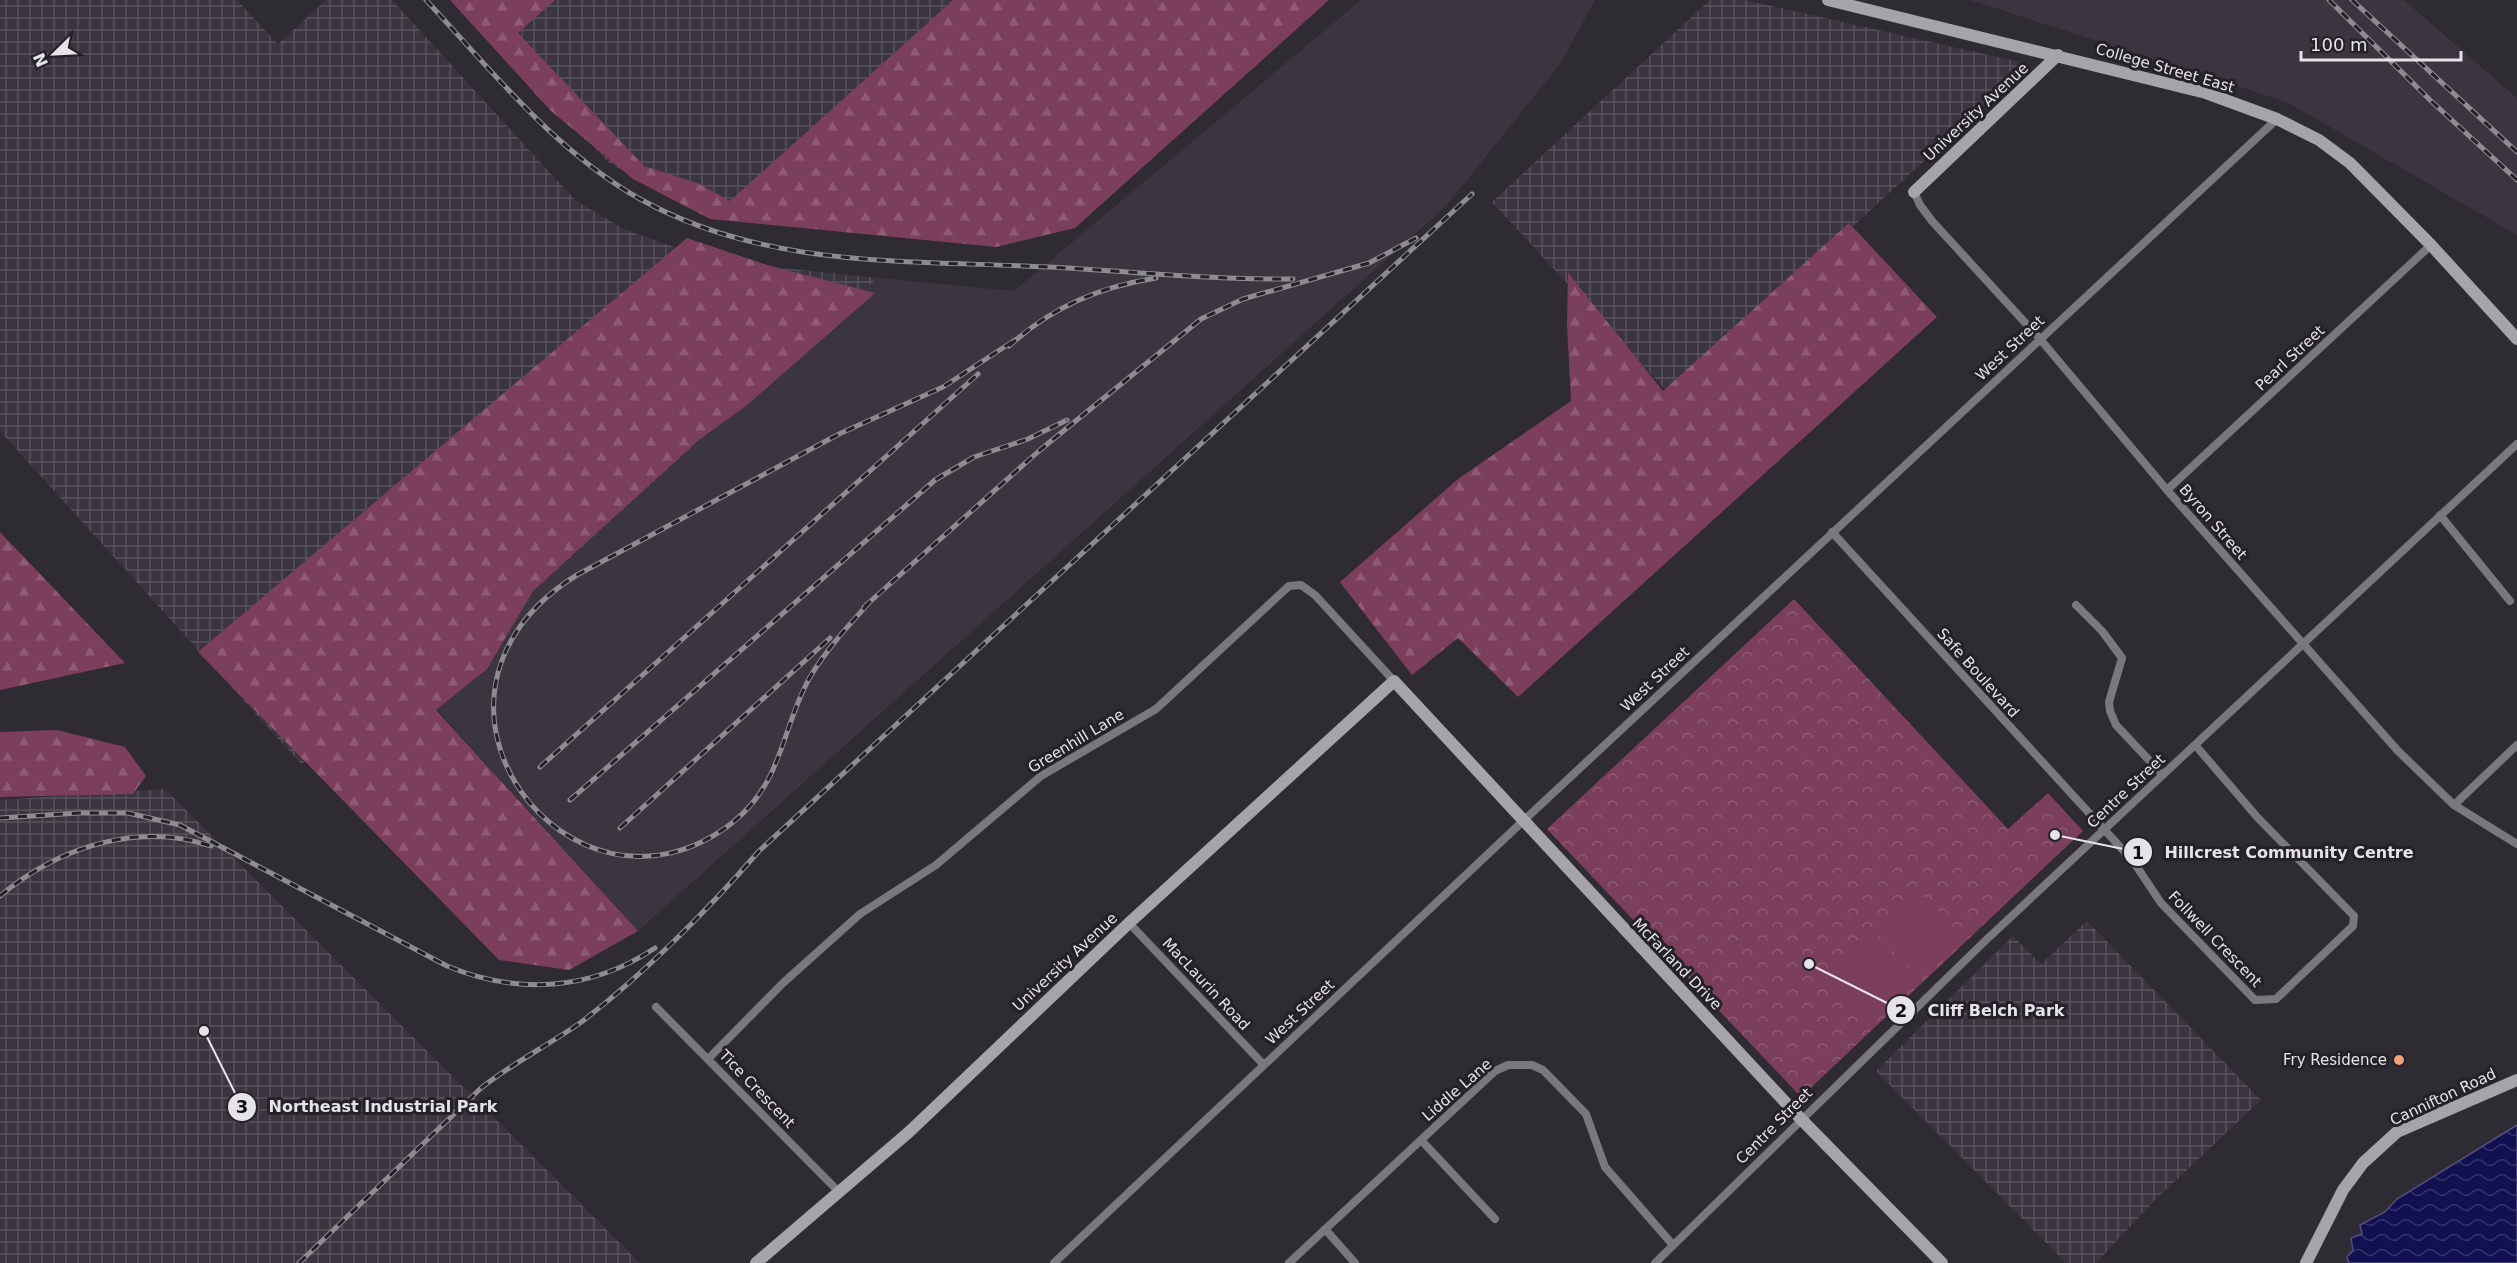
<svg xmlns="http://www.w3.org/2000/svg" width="2517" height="1263" font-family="'DejaVu Sans',sans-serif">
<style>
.built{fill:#3b3540}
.industrial{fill:url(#industrial-grid)}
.forest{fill:url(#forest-firs)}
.park{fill:url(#park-crowns)}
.pitch{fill:#7c3e5d}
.water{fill:url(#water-waves);stroke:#524f7e;stroke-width:1.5}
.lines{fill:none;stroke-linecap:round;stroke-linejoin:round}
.street{stroke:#79797d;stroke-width:8}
.secondary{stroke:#a5a4aa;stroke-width:12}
.rail-casing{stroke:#8e8b91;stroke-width:5}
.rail{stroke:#252128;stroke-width:3;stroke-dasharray:9;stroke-linecap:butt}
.poi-dot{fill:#f1a27b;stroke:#252128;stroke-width:2}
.labels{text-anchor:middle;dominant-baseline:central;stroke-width:6;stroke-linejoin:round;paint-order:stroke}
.street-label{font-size:15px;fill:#e6e3e8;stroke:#252128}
.poi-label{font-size:15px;fill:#e6e3e8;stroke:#252128;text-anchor:end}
.leader{fill:none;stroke:#e6e3e8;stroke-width:2}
.callout-dot{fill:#e6e3e8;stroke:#252128;stroke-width:2}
.mark-label{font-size:18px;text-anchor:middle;font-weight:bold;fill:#111}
.callout-label{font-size:16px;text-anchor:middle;font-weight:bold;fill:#e6e3e8;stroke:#252128;stroke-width:6;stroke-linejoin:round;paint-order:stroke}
</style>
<defs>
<pattern id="industrial-grid" width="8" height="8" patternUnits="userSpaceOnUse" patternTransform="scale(1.5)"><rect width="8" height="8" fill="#3b3540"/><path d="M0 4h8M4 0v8" fill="none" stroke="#57525c"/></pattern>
<pattern id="forest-firs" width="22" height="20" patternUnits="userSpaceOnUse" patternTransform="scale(1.5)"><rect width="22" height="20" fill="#7c3e5d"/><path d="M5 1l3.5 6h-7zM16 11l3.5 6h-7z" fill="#8f5a74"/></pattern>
<pattern id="park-crowns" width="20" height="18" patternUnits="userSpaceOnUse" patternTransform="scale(1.5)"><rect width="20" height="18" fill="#7c3e5d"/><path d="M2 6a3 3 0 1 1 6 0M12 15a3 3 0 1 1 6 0" fill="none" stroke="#8f5a74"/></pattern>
<pattern id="water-waves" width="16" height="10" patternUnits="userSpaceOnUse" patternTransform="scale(1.5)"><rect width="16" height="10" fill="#131051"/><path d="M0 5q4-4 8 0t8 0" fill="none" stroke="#35336a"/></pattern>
</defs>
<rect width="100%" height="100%" fill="#2f2b32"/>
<path class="built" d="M1361 0H1595L1561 63 1447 205 638 931 422 693 878 278 1014 291Z
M1970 0H2404L2517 98V235L2287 102Z"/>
<path class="industrial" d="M0 0H237L278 44 326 0H392L576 201 626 230 683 250 744 264 878 278 422 693 403 674 301 764 0 431Z
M540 0H963L740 209 652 185 610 164 495 43Z
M1710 0H1745L2029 64 1670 395 1492 202Z
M165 789 640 1263H0V800Z
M2087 921 2261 1100 2152 1203 2096 1263H2066L1876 1071 2013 936 2041 964Z"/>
<path class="forest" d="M450 0H555L518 33 644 166 697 183 730 201 953 0H1329L1075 228 996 247 710 219 633 179 551 111Z
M1849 223 1937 317 1518 697 1458 638 1412 675 1340 582 1458 479 1571 401 1567 325 1568 273 1663 391Z
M687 238 767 265 875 293 746 406 700 439 533 591 487 669 436 710 638 931 569 970 499 960 198 652Z
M0 532 125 663 0 690Z
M57 730 125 747 146 776 133 794 0 797V732Z"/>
<path class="park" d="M1794 599 2008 829 2048 793 2083 831 1801 1097 1547 829Z"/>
<path class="pitch" d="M1917 889 1959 933 1916 974 1874 930Z
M1868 936 1910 980 1866 1021 1824 978Z"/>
<path class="water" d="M2517 1125V1263H2349L2347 1257 2353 1250 2351 1238 2362 1234 2360 1225 2385 1212 2397 1199Z"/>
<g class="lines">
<path class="street" d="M1914 192 1920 205 1932 221 2040 339 2167 490 2398 751 2454 805 2517 844
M2167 490 2431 245
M2440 515 2510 601
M1832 532 2133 861 2161 903 2255 1000 2276 999 2353 926 2354 916 2258 818 2196 746
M2076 605 2102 631 2122 658 2109 702 2110 711 2116 725 2163 775
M2454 805 2517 745
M1129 923 1263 1064
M656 1007 838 1191
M709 1058 783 983 860 914 936 865 1041 776 1156 709 1289 586 1301 585 1315 595 1394 681
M1421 1140 1495 1219
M1325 1229 1355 1263
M1054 1263 1522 822 2277 119
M1289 1263 1495 1071 1508 1065H1532L1543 1070 1586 1114 1605 1167 1673 1245
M1655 1263 1985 941 2517 444"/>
<path class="secondary" d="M1828 0 2206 93 2277 119 2319 140 2350 163 2431 245 2517 339
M1914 192 2058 55
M756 1263 909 1132 1129 923 1394 681 1800 1118 1942 1263
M2306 1263 2343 1190 2363 1163 2397 1132 2517 1080"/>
<g class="rail-casing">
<path id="rail" d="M426 0C492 71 555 151 640 199 766 269 908 260 1048 267 1130 271 1212 280 1293 279
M2329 0 2430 100 2517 180
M2352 0 2517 152
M1009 346C1052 307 1099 287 1156 278
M869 603C848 626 826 650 810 677 781 729 783 783 732 823 571 947 381 696 577 575L839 434 943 387 1015 340
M864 607 1040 450 1201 319 1243 299 1369 263 1416 238
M540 767 978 374
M570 800 935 480 974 457 1028 439 1067 420
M0 818 79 813H128L180 825 447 966C517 995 591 991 655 948
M620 828 830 638
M0 896C57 848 137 821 211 846
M299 1263 480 1089C511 1064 547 1046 580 1023 642 976 708 910 759 851L1472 194"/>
</g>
<use href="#rail" class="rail"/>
</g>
<circle class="poi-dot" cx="2399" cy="1060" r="6"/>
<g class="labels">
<g class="street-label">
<text transform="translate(2165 68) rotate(16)">College Street East</text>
<text transform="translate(1976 112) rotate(-43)">University Avenue</text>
<text transform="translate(2010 348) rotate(-43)">West Street</text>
<text transform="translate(2290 358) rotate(-43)">Pearl Street</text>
<text transform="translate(2213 522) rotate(49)">Byron Street</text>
<text transform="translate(1978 673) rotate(48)">Safe Boulevard</text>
<text transform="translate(1655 679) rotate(-43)">West Street</text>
<text transform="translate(1076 741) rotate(-31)">Greenhill Lane</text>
<text transform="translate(2126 791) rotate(-43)">Centre Street</text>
<text transform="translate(2215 939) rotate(46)">Follwell Crescent</text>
<text transform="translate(1065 962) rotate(-43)">University Avenue</text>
<text transform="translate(1677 964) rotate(46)">McFarland Drive</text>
<text transform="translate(1206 984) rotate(47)">MacLaurin Road</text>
<text transform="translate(1300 1012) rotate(-43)">West Street</text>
<text transform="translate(757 1089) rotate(46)">Tice Crescent</text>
<text transform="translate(1457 1090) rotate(-41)">Liddle Lane</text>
<text transform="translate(2443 1097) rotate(-25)">Cannifton Road</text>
<text transform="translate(1774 1126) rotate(-45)">Centre Street</text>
</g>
<g class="poi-label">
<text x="2387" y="1060">Fry Residence</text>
</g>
</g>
<path class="leader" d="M2055 835L2138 852M1809 964L1901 1010M204 1031L242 1107"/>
<g class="callout-dot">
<circle cx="2055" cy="835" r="6"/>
<circle cx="1809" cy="964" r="6"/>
<circle cx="204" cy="1031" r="6"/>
<circle cx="2138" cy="852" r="15"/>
<circle cx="1901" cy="1010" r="15"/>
<circle cx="242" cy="1107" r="15"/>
</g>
<g class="mark-label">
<text x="2138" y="859">1</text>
<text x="1901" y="1017">2</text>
<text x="242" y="1113">3</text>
</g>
<g class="callout-label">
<text x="2289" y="858">Hillcrest Community Centre</text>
<text x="1996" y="1016">Cliff Belch Park</text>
<text x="383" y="1112">Northeast Industrial Park</text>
</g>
<g transform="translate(54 54) rotate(246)" stroke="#252128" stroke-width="4.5" paint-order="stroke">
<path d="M0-4.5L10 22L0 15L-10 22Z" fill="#e6e3e8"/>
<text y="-9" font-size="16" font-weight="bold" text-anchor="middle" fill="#e6e3e8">N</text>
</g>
<path d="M2301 51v9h160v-9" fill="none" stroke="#e6e3e8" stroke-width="3"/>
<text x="2310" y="51" font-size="18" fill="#e6e3e8" stroke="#252128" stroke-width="4.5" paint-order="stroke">100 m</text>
</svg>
